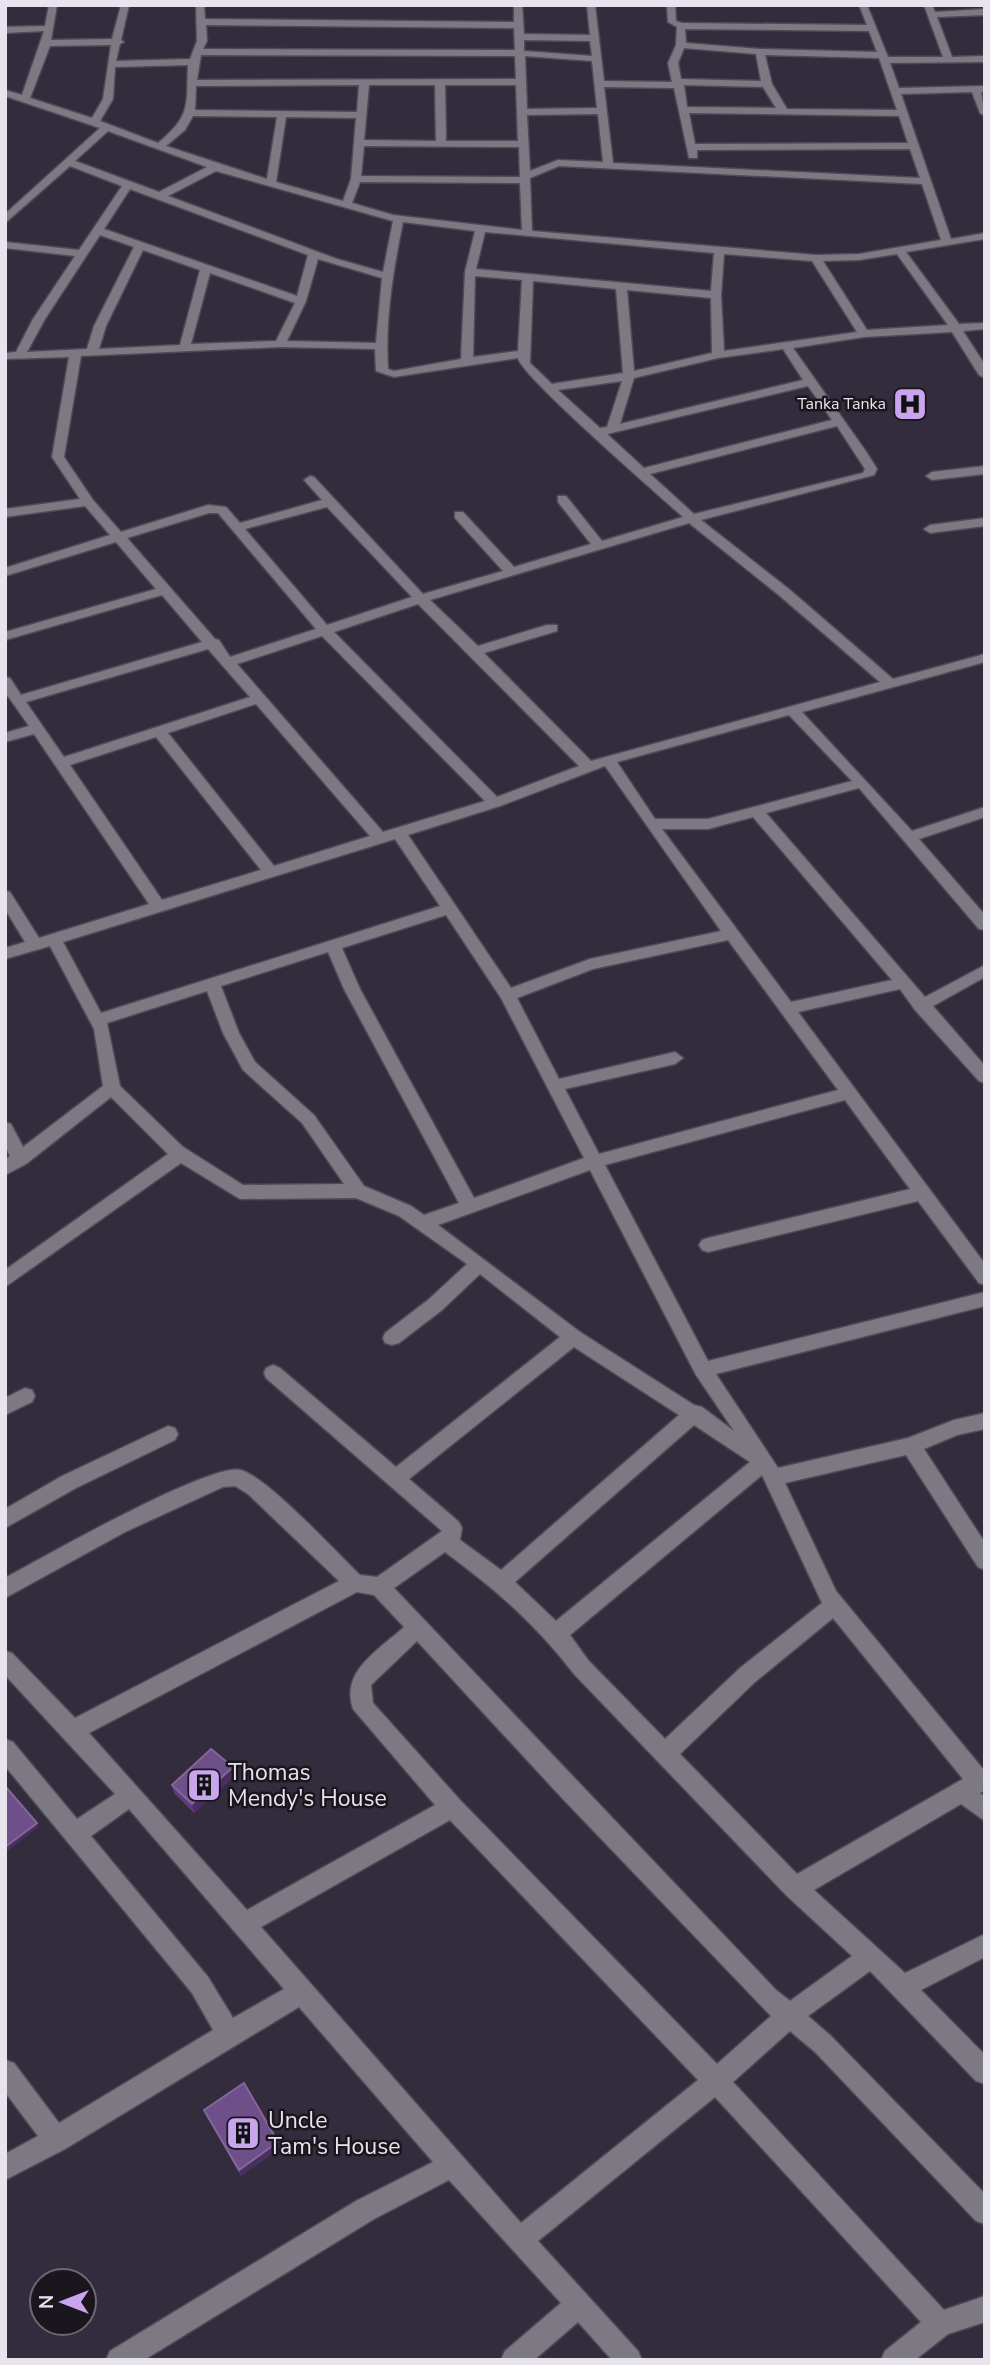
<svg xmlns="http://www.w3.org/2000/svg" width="990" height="2365" font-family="'Nunito Sans',sans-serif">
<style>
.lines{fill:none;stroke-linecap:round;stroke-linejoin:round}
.minor-casing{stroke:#504958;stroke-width:3}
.minor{fill:#7d7982;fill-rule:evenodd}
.wall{fill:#603e7e}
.shaded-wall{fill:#482f5f}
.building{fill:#6f4f8a;stroke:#82679a;stroke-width:2}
.labels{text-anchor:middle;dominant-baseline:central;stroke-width:5;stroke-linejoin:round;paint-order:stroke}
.far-poi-label{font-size:16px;fill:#e8e4ee;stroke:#19161d;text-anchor:end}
.near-poi-label{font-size:23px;fill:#e8e4ee;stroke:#19161d;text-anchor:start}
</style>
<rect width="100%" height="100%" fill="#332c3c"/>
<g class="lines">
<g class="minor-casing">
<path id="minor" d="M49 5H57L51 40 112 39 121 5H129L121 40 124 42 120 44 116 61 190 59 197 41 196 5H204L205 19 514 22V5H522L524 34 590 35 587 5H595L604 81 672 82 668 63 676 45 677 27 668 22 667 5H675L676 21 682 23 867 25 859 5H867L888 57H943L924 5H932L935 12 985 9V15L937 17 952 57 985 56V62L890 63 899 88 985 86V92H981L985 116 980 113 972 92 901 94 951 239 985 233V239L906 252 959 324 985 323V329L963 331 985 365V378L979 375 952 332 864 337 793 348 867 453 877 469 874 475 701 520 790 590 893 679 985 654V662L802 712 912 831 985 807V817L919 839 985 915V930L979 929 859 788 766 813 925 997 985 965V977L933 1006 985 1066V1083L979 1081 915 1010 900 989 798 1012 985 1264V1285L979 1283 918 1201 708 1252 702 1250 699 1245 702 1240 708 1238 910 1189 845 1100 605 1165 708 1361 985 1292V1306L716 1374 778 1468 908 1438 954 1420 985 1413V1429L957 1435 924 1449 985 1543V1570L978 1567 906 1455 785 1483 836 1591 983 1769 985 1768V1790L980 1793 985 1797V1821L961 1804 814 1890 905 1973 985 1934V1957L921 1990 985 2055V2084L976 2081 870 1971 808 2016 831 2036 985 2194V2224L976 2221 815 2052 790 2031 733 2082 944 2310 985 2296V2322L948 2334 915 2360H881L885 2351 921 2322 715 2097 538 2241 638 2351 642 2360H612L578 2322 534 2360H501L505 2351 561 2303 449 2180 374 2219 144 2360H106L110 2351 356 2201 433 2162 299 2007 65 2149 5 2180V2154L38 2136 5 2092V2060L14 2063 59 2123 213 2030 192 1993 5 1766V1739L13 1742 77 1819 115 1794 5 1675V1651L12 1653 75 1718 339 1581 248 1494 235 1486 223 1487 125 1532 5 1598V1578C40 1559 212 1461 241 1470 268 1478 336 1552 360 1575L377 1577 442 1531 266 1378 264 1373 266 1368 273 1365 280 1368 396 1467 560 1337 480 1274 442 1310 399 1343 392 1345 385 1343 383 1338 385 1333 428 1300 467 1264 399 1216 356 1198 240 1199 181 1163 5 1287V1270L168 1154 111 1097 26 1164 5 1175V1160L10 1156 5 1146V1122L11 1124 23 1147 103 1086 94 1029 50 946 5 959V948L25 942 5 909V891L10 892 39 938 149 904 34 734 5 742V733L29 726 5 692V677L10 678 21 695 202 642 162 595 5 640V632L156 589 116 542 5 576V568L110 535 85 506 5 517V509L80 499 52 457 69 357 5 359V353L16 352 33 319 75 256 5 248V242L79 250 122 186 70 166 5 223V214L100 128 5 96V90L22 95 44 31 5 33V27L45 26ZM206 25 514 28 515 50 203 49 207 41ZM685 29 869 31 877 52 760 49 686 43ZM524 40 590 41 592 56 524 51ZM111 45 103 99 92 118 30 98 50 46ZM684 48 756 54 761 81 681 79 678 63ZM201 55 515 56 516 79 197 80ZM765 55 879 58 897 110 787 109 772 84ZM525 56 592 61 597 108 527 109ZM188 65C186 105 192 115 158 143L100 121 113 99 115 67ZM359 85 357 112 195 110 196 86ZM369 85H435L436 141 364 140ZM445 85H516L518 141H446ZM684 85 763 87 776 108 687 107ZM604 87 674 88 689 158H697V150L910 149 920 178 613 163ZM689 113 899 116 908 143 695 144ZM598 114 603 162 558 160 530 171 527 115ZM193 116 277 117 267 179 166 146 185 130ZM286 117 356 118 351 179 343 201 276 182ZM108 131 207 167 159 192 75 161ZM364 146 519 147 520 177 361 176ZM559 166 922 184 941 240 859 254 816 255 532 231 530 178ZM216 171 393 221 383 272 337 259 168 196ZM360 182 520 183 522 230 393 215 352 203ZM130 189 308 255 297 296 104 229ZM403 222 475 231 465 272 461 359 394 371 388 369C385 319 393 271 403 222ZM485 232 714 253 711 291 476 269ZM100 235 134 247 94 326 87 349 27 352 45 319ZM143 250 200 270 180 345 99 349 106 326ZM724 254 812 261 857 332 724 351 721 295ZM897 254 948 325 867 330 823 261 859 260ZM318 259 382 278 376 343 287 341 306 301ZM210 273 295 303 276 341 191 344ZM475 276 522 280 518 351 473 357ZM533 281 616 289 623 373 552 384 530 363ZM627 290 711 298 712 353 634 371ZM280 347 375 349 376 371 394 377 518 358C519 374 661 497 683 517L602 541 566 496H558V502L591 544 514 567 463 512H455V518L503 571 423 594 314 477 310 476 304 480 322 500 240 523 226 507 208 505 121 532 93 500 64 457 81 356ZM783 349 803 380 620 424 634 378 718 358ZM622 381 607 427 600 428 558 390ZM808 386 832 420 644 468 607 434ZM837 426 865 469 863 473 694 514 650 474ZM327 507 412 597 327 625 245 529ZM209 513H218L316 629 230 657 219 640 215 639 127 538ZM689 523 780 596 880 682 591 761 484 653 557 631V625H547L478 646 430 600ZM418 604 579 766 497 797 334 632ZM322 636 485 801 383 832 237 664ZM208 649 250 697 64 757 26 702ZM256 704 370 836 274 866 168 733ZM789 715 852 781 708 819H655L617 762ZM156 737 261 870 162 900 70 765ZM605 766 721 931 590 959 511 988 408 835 500 806ZM753 817 892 980 791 1002 662 829H708ZM395 839 440 906 101 1013 63 942ZM446 915 501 998 584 1158 474 1198 360 989 342 948ZM728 940 838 1090 599 1154 565 1089 675 1064 683 1058 675 1052 559 1079 517 998 593 969ZM328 952 344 989 459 1203 424 1215 411 1206 364 1186 314 1115 255 1062 239 1033 221 986ZM207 991 223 1033 243 1070 302 1123 344 1184 243 1185 183 1147 120 1086 107 1023ZM590 1170 696 1375 734 1431 702 1407 694 1405 580 1332 438 1225ZM574 1347 679 1415 501 1570 460 1540 462 1528 459 1522 409 1479ZM694 1425 750 1462 556 1621 515 1582ZM762 1475 822 1603 740 1668 665 1739 588 1660 570 1635ZM445 1552C494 1588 537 1625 574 1674L787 1896 852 1956 790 2001 776 1990 394 1588ZM357 1592 374 1595 404 1627C379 1650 340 1671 353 1709L435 1805 247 1910 89 1733ZM833 1618 963 1779 797 1874 680 1754 755 1682ZM417 1641 562 1798 771 2016 717 2064 460 1800 373 1703 371 1685ZM129 1809 284 1989 233 2018 208 1977 91 1836ZM450 1820 698 2080 521 2223 261 1927Z
M985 466V474L932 480 926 476 932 472Z
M985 518V526L930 533 924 529 930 525Z
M25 1388 32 1390 35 1396 32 1402 5 1415V1398Z
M168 1426 175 1428 178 1434 175 1440 76 1488 5 1528V1509L62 1476Z"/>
</g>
<use href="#minor" class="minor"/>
</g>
<path class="wall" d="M235 1776 194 1813 174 1793 172 1785Z
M204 2110 280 2148 241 2176 207 2117Z"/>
<path class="shaded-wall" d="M233 1767 235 1776 194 1813 192 1804Z
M37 1823 38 1827 5 1853V1847Z
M278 2142 280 2148 241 2176 239 2170Z"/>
<path class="building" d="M211 1749 233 1767 192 1804 172 1785Z
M5 1786 37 1823 5 1847Z
M244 2083 278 2142 239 2170 204 2110Z"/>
<defs>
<g id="hospital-square" transform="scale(1.75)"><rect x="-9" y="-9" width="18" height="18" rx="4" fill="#c9a5ee" stroke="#19161d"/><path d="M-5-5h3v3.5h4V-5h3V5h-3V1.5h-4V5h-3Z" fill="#111"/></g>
<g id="building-square" transform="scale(1.75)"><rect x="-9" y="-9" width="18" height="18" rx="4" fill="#c9a5ee" stroke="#19161d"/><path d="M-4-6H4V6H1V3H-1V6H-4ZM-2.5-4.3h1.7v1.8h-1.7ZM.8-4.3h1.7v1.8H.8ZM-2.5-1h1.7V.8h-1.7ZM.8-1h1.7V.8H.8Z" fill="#111"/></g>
</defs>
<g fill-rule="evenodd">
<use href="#hospital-square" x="910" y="404"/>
<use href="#building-square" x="204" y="1785"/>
<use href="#building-square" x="243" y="2133"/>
</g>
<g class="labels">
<g class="far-poi-label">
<text x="886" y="404">Tanka Tanka</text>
</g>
<g class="near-poi-label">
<text x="228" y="1772">Thomas<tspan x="228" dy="26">Mendy's House</tspan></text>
<text x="268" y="2120">Uncle<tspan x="268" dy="26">Tam's House</tspan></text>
</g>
</g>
<rect width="990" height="2365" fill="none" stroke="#e8e4ee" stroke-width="14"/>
<g transform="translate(63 2302) rotate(270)"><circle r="33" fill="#19161d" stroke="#6c6871" stroke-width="2"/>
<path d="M0-5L12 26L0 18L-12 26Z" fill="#c9a5ee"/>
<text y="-10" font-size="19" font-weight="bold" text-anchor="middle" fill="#e8e4ee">N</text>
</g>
</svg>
